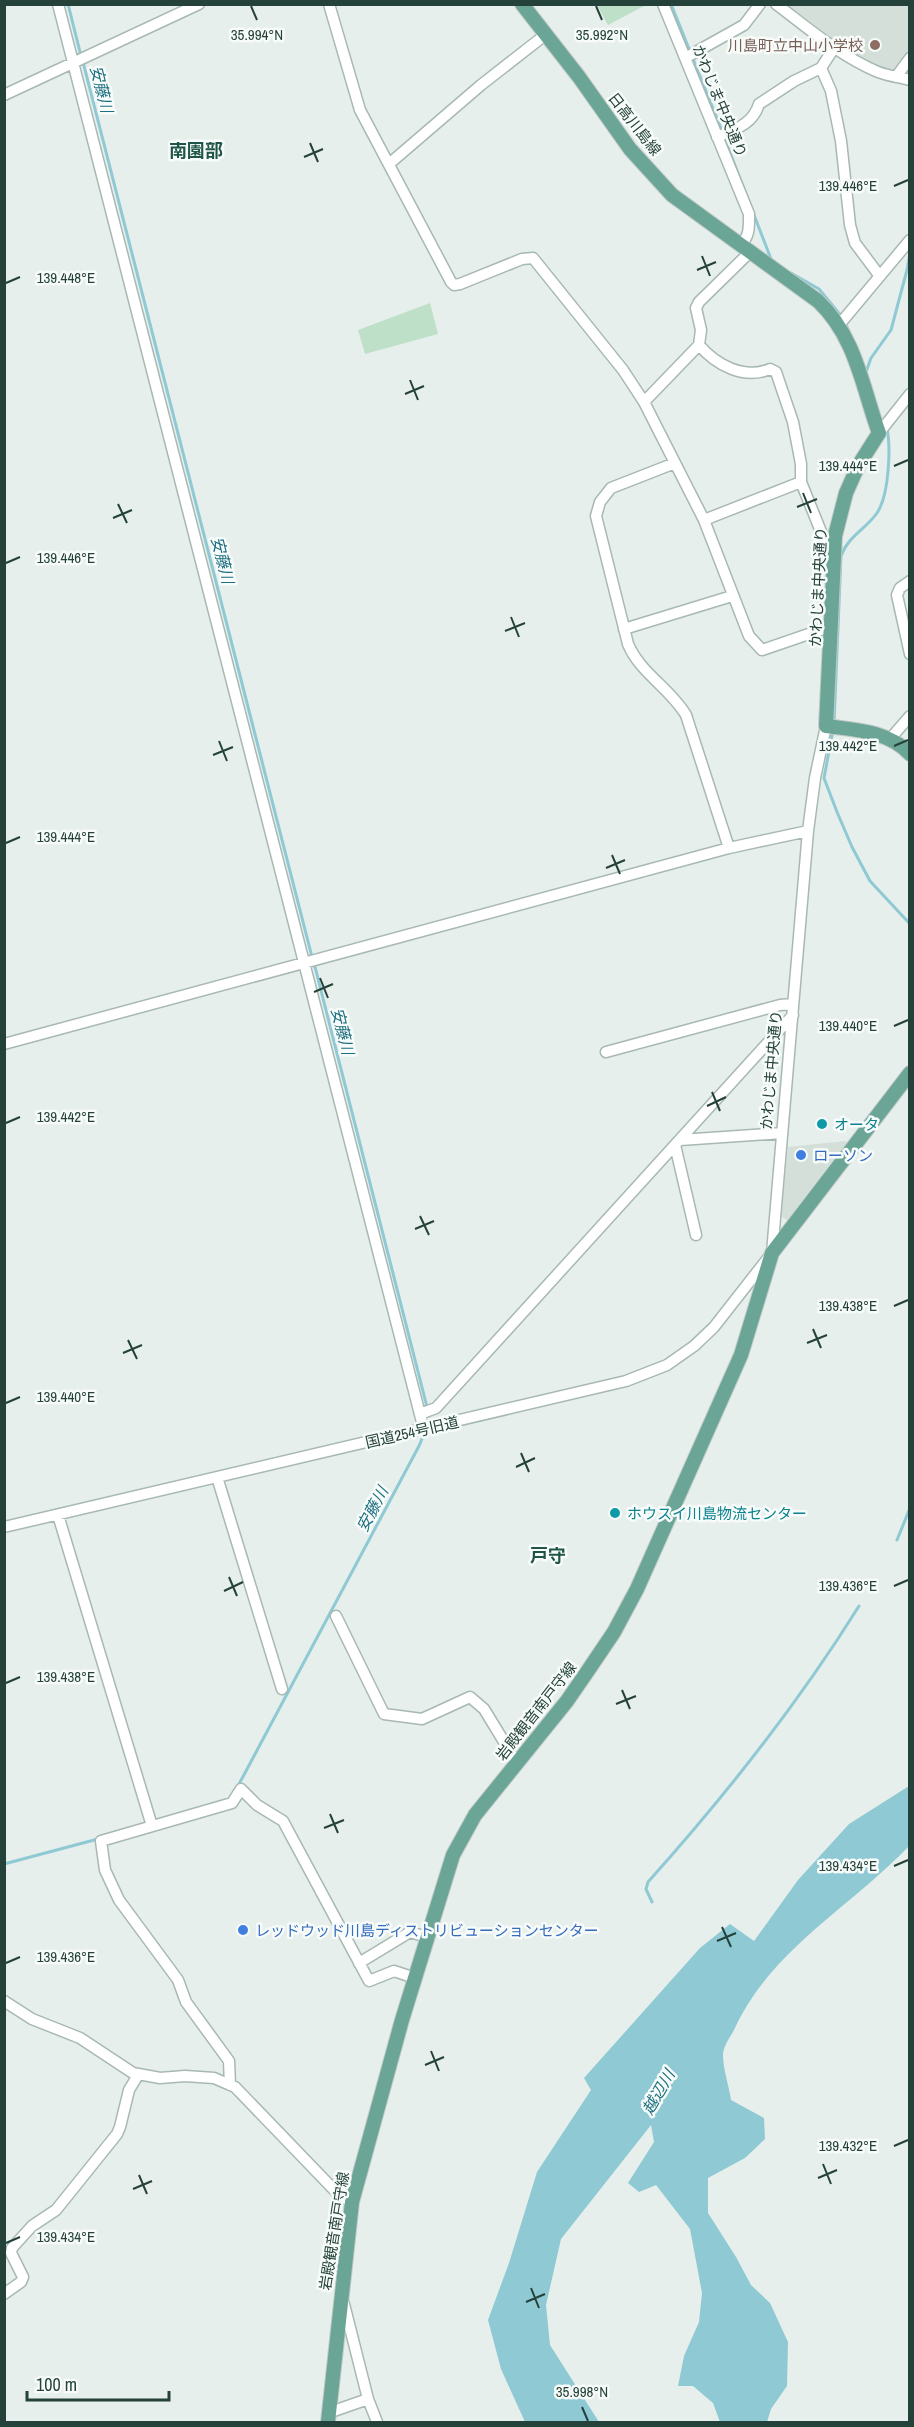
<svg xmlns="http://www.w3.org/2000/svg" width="914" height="2427" font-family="'Archivo Narrow','Noto Sans JP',sans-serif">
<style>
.built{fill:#d4dfda}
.green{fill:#bfe0c8}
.water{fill:#8ec9d4}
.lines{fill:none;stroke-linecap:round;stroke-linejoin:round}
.stream{stroke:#8ec9d4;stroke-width:3}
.minor-casing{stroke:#a8b8b2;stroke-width:13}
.major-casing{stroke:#c2cac8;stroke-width:16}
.minor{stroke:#fff;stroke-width:10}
.major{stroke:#6aa596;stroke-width:14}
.ticks{fill:none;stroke:#24423a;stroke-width:2}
.education-dot{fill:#8d6e63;stroke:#f7fbf9;stroke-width:2}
.culture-dot{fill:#0f9aa8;stroke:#f7fbf9;stroke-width:2}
.shop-dot{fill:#3f7fe0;stroke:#f7fbf9;stroke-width:2}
.labels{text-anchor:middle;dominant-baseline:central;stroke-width:5;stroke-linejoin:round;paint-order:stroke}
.education-label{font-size:15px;fill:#785e54;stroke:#f7fbf9;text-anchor:end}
.street-label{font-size:15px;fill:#24423a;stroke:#f7fbf9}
.culture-label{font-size:15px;fill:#0d838f;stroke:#f7fbf9;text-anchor:start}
.shop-label{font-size:15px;fill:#366cbe;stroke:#f7fbf9;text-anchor:start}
.water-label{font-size:16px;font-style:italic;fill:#1c6f80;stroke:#f7fbf9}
.quarter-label{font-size:18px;font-weight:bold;fill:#1f5548;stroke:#f7fbf9}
.ticks-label{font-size:15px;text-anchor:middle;fill:#24423a;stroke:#f7fbf9;stroke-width:5;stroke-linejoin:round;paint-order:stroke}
</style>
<rect width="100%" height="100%" fill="#e6efeb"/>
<path class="built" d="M784 5H909V52L893 72 876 67 853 54Z
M845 1141 847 1142 787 1220 781 1216 788 1147Z"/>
<path class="green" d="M597 5H646L608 25Z
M430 303 438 334 365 354 358 330Z"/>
<path class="water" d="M909 1786V1846C851 1907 770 1950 734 2030 730 2037 723 2047 723 2055 723 2069 729 2086 731 2100L764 2118 765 2139 745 2158 708 2178V2213L736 2257 751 2285 770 2303 788 2342 787 2386 771 2409 767 2422H720L713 2403 693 2386H678L684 2356 699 2322 702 2293 690 2229 656 2185 639 2192 628 2183 654 2142 651 2125 561 2239 546 2305 550 2345 599 2422H525L501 2369 488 2320 509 2263 537 2172 591 2090 584 2078 700 1948 730 1924 754 1941 798 1880 849 1824Z"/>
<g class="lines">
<path class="stream" d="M68 4 81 56
M671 4 722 131
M83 62 312 957
M724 137 771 259
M791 273 819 289 842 317
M845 323 855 344
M866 372 871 358 891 330 907 270 910 253
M834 724 841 556C848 536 866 529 877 513 889 495 891 449 887 428
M833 730 824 778 837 812 852 847 870 881 910 924
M314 963 427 1407
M897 1540 910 1508
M238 1786 419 1446 424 1434
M4 1864 98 1839
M652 1902 646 1889 648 1882C725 1796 798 1704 859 1606"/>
<g class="minor-casing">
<path id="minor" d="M58 4 424 1430
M329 4 360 110 451 282 454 285 460 284 522 259 533 258 623 370 644 402 704 520 749 636 762 650 832 626
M663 4 749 214C749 226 750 236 741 244
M776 4C808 28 840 56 878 72 888 76 899 77 910 80
M685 58 744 25 760 4
M821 68 831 91 841 141 850 225 855 243 879 275
M896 77 910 58
M4 95 199 4
M717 137C736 129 753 124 759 104L794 81 821 68 834 48
M389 164 481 85 545 35
M750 252 699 302 696 308 701 330 699 345C716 365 744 380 770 369L776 372 793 422 801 464V482L828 549 834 554
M839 325 910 240
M644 402 699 345
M879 433 910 394
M675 463 611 488 600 502 596 516 628 644C640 673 670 688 686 715L729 848
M704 520 801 482
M910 581 900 588 897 595 910 654
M624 629 732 596
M890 739 910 716
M4 1044 729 848 808 831
M606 1052 780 1005 793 1004
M680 1140 782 1133
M675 1145 696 1235
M420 1414 436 1408 793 1015
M217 1477 282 1689
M58 1515 152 1826
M4 1527 626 1381 667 1365 694 1346 714 1327 772 1253 808 831 815 778 826 726
M336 1616 384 1714 422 1719 470 1697 484 1709 517 1763
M359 1963 410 1932 427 1937
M4 2001 32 2019 80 2038 133 2073 160 2078 185 2076 214 2078 235 2087 340 2196 352 2202
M230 2085 229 2061 186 2002 178 1980 119 1900 105 1870 101 1841 232 1803 241 1789 257 1805 283 1821 369 1981 394 1971 415 1978
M4 2294 21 2282 23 2277 11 2253 12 2248 32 2226 56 2210 117 2134 120 2127 129 2090 138 2075
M344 2304 368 2399
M328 2413 368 2399 377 2422"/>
</g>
<g class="major-casing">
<path id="major" d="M522 4 579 77 630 149 672 195 818 301C856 337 862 386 879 433L858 466 846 493 835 536 826 726C856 730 889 731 910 754
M328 2422 352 2202 402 2020 453 1855 475 1815 567 1701 587 1672 614 1632 637 1589 741 1355 772 1253 910 1073"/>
</g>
<use href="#minor" class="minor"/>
<use href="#major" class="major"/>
</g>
<path class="ticks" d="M251 6 257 20M596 6 602 20M310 143 318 162M304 157 323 149M894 186 908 180M702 256 710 276M697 270 716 262M6 283 20 277M410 380 418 400M405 394 424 386M894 466 908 460M803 493 811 513M118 504 127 523M797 507 817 499M113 518 132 510M6 563 20 557M511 617 519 637M505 631 525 623M219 741 227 761M894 746 908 740M213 755 233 747M6 843 20 837M612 855 620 874M606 868 625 860M320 978 328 998M314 992 333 984M894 1026 908 1020M712 1092 720 1111M707 1106 726 1097M6 1123 20 1117M420 1216 429 1235M415 1229 434 1221M894 1306 908 1300M813 1329 821 1348M128 1340 137 1359M807 1343 827 1335M123 1353 142 1345M6 1403 20 1397M521 1453 529 1472M516 1467 535 1458M229 1577 237 1596M894 1586 908 1580M224 1591 243 1582M6 1683 20 1677M622 1690 630 1709M616 1704 636 1696M330 1814 338 1833M324 1828 344 1820M894 1866 908 1860M722 1927 731 1947M717 1941 736 1933M6 1963 20 1957M431 2051 439 2071M425 2065 444 2057M894 2146 908 2140M823 2164 831 2184M139 2175 147 2194M818 2178 837 2170M133 2189 152 2181M6 2243 20 2237M531 2288 539 2308M526 2302 545 2294M582 2407 588 2421"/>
<circle class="education-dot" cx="875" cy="45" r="6"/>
<g class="culture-dot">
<circle cx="822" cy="1124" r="6"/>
<circle cx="615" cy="1513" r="6"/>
</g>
<g class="shop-dot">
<circle cx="801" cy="1155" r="6"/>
<circle cx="243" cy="1930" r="6"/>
</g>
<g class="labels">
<g class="education-label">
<text x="863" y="45">川島町立中山小学校</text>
</g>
<g class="street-label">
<text transform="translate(720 101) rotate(68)">かわじま中央通り</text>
<text transform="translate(635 124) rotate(52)">日高川島線</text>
<text transform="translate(818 587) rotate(-87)">かわじま中央通り</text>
<text transform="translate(771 1070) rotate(-85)">かわじま中央通り</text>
<text transform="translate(412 1432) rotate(-13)">国道254号旧道</text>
<text transform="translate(536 1711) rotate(-52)">岩殿観音南戸守線</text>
<text transform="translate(334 2231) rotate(-81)">岩殿観音南戸守線</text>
</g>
<g class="culture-label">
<text x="834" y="1124">オータ</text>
<text x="627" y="1513">ホウスイ川島物流センター</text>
</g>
<g class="shop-label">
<text x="813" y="1155">ローソン</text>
<text x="255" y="1930">レッドウッド川島ディストリビューションセンター</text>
</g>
<g class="water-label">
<text transform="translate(102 89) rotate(76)">安藤川</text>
<text transform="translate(223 560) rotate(76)">安藤川</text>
<text transform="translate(343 1031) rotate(76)">安藤川</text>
<text transform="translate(372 1509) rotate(-62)">安藤川</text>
<text transform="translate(658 2092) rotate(-60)">越辺川</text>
</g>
<g class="quarter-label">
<text x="196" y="150">南園部</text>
<text x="548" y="1555">戸守</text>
</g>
</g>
<g class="ticks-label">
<text x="257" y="40">35.994°N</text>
<text x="602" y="40">35.992°N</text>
<text x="848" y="191">139.446°E</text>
<text x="66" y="283">139.448°E</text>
<text x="848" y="471">139.444°E</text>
<text x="66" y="563">139.446°E</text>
<text x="848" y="751">139.442°E</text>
<text x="66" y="842">139.444°E</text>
<text x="848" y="1031">139.440°E</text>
<text x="66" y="1122">139.442°E</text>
<text x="848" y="1311">139.438°E</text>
<text x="66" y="1402">139.440°E</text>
<text x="848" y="1591">139.436°E</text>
<text x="66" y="1682">139.438°E</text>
<text x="848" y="1871">139.434°E</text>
<text x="66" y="1962">139.436°E</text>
<text x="848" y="2151">139.432°E</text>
<text x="66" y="2242">139.434°E</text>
<text x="582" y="2397">35.998°N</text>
</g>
<rect width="914" height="2427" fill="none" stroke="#24423a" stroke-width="12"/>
<path d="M27 2391v9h142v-9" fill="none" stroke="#24423a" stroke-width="3"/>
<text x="36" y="2391" font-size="18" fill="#24423a" stroke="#f7fbf9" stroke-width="4.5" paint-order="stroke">100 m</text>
</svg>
